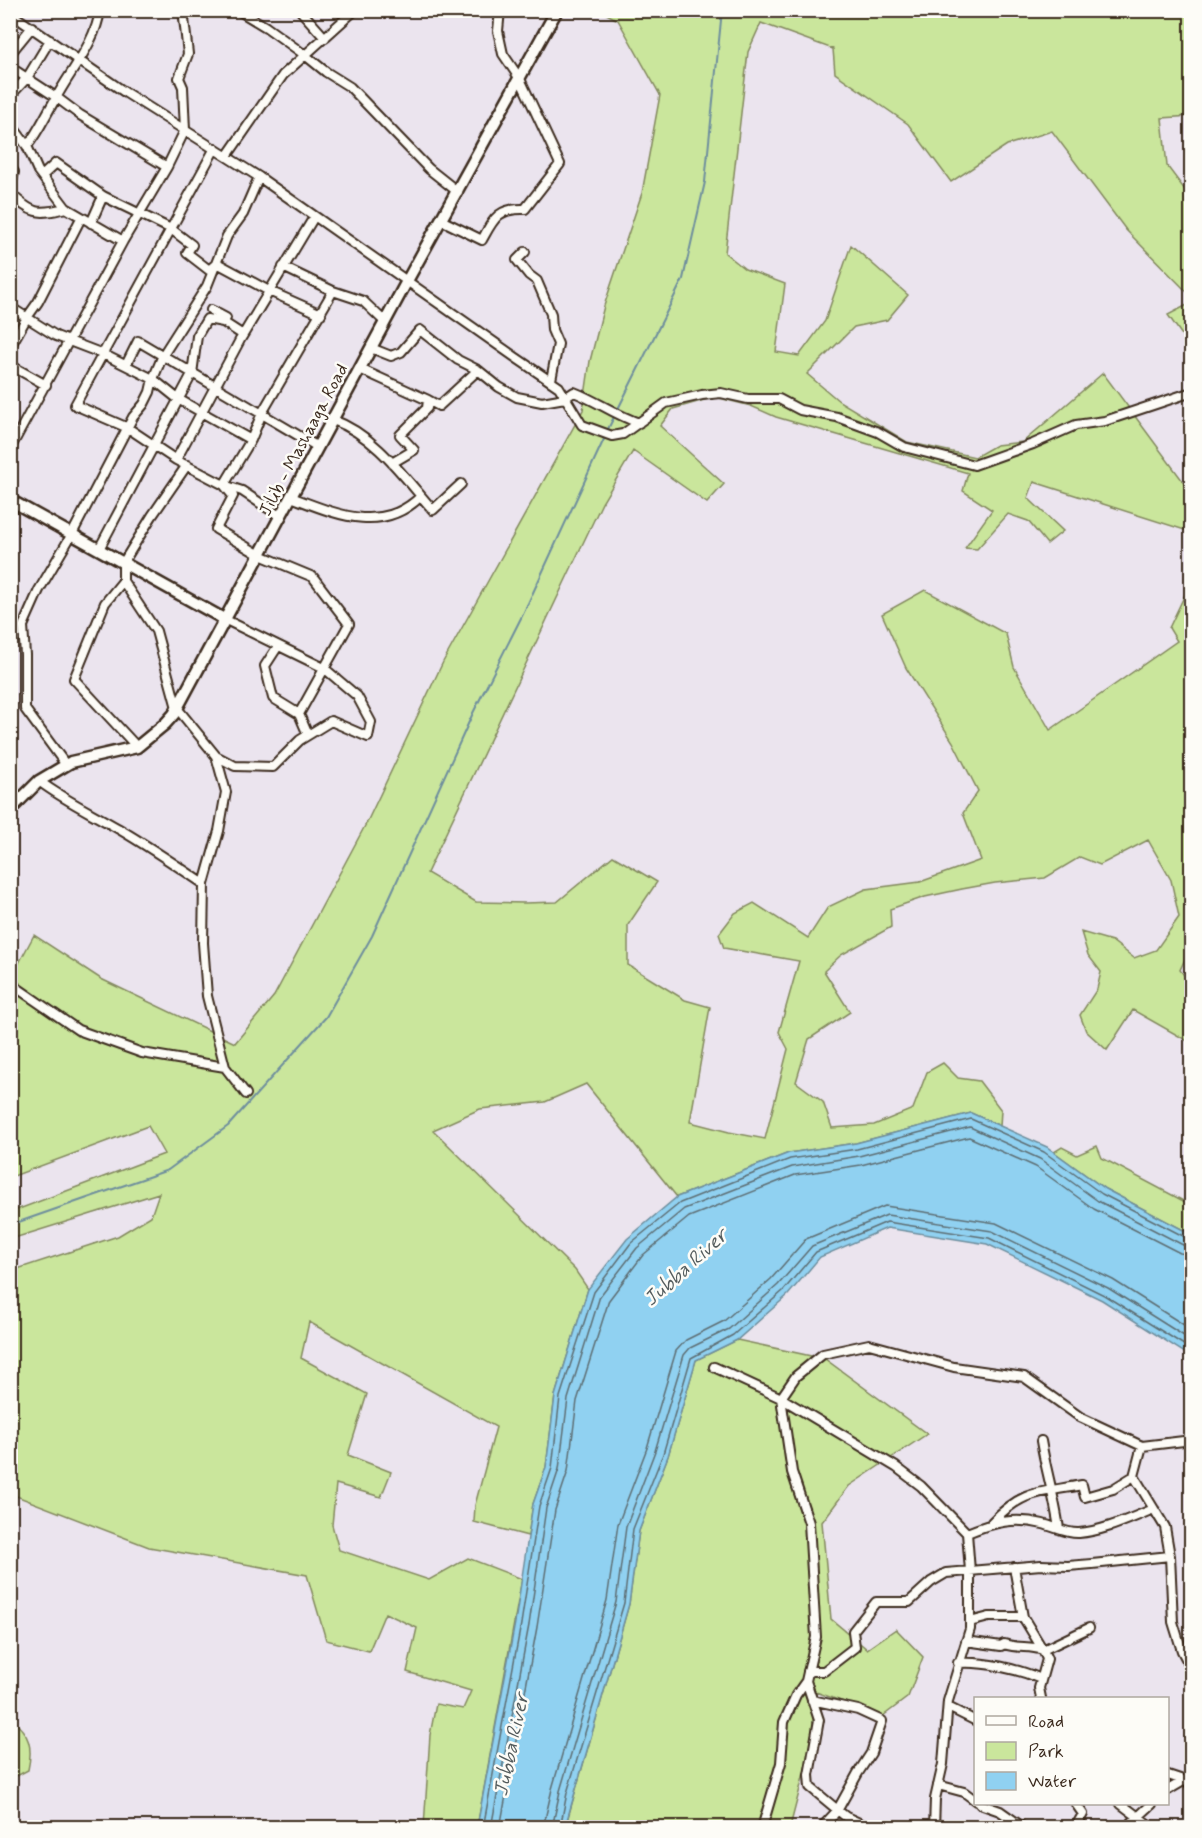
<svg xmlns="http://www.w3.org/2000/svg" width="1202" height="1838" font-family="Mynerve,sans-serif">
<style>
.green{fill:#cae69c;stroke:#82885d;stroke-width:1.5}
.water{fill:#90d1f1;stroke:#6e8e9d;stroke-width:1.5}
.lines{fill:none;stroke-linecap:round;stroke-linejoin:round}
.shore{stroke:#5d6d72;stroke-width:1.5}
.stream{stroke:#6e8e9d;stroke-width:2}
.street-casing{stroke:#3b2a1e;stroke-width:12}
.secondary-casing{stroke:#3b2a1e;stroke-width:15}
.street{stroke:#fdfcf7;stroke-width:8}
.secondary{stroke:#fdfcf7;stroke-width:10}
.labels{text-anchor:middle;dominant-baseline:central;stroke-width:5;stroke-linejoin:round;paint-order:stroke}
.street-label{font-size:18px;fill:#3b2a1e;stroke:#fdfcf7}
.water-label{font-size:20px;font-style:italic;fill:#545c5d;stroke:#fdfcf7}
</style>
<rect width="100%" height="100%" fill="#ebe4ee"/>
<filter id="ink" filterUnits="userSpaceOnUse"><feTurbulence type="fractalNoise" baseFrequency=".0167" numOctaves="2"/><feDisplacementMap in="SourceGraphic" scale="12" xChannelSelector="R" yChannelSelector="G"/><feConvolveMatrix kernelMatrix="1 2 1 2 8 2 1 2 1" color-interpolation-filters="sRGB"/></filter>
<g filter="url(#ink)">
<path class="green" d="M601 11H1191V116L1162 118 1167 166 1191 198V296L1126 230 1052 131 1007 145 951 182 908 124 835 73 833 49 761 23 748 52 725 253 745 269 785 284 776 352 799 356 825 321 851 245 908 295 887 320 854 327 807 374 839 401 907 442 975 457 996 445 1023 442 1103 373 1191 492V532L1034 482 1028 498 1063 531 1047 544 1028 521 1008 514 977 549 965 548 992 510 963 491 968 473 776 417 751 406 715 397 673 409 660 426 724 484 707 503 633 451 602 503 427 873 476 902 525 903 557 902 613 856 657 882 628 925V965L685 1000 710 1007 690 1122 729 1132 765 1139 788 1049 779 1032 799 961 724 948 719 934 735 913 754 903 808 938 828 907 866 889 920 882 981 860 963 813 978 791 953 742 906 668 882 614 925 590 1006 634 1014 667 1050 730 1177 641 1169 628 1191 582 1192 944 1180 970 1191 984V1043L1133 1010 1107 1050 1086 1031 1080 1015 1097 989 1101 972 1088 955 1081 932 1112 941 1134 958 1156 950 1179 917 1171 880 1148 840 1100 865 1080 857 1045 878 995 883 962 889 925 897 890 909 891 927 841 955 824 971 850 1012 809 1039 796 1082 823 1102 832 1128 874 1125 913 1109 927 1072 943 1063 958 1078 979 1081 1001 1110 1000 1126 971 1113 856 1143 789 1153 677 1197 586 1084 545 1102 480 1109 433 1130 575 1270 588 1289 555 1396 546 1467 533 1504 528 1536 474 1522 475 1505 496 1427 309 1322 301 1358 367 1394 348 1455 391 1472 381 1497 336 1484 332 1525 339 1550 429 1580 468 1558 522 1579 477 1827H424L430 1735 436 1704 463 1709 471 1691 407 1672 417 1628 385 1613 369 1651 326 1640 307 1575 149 1547 11 1494V1271L118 1236 151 1216 159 1193 11 1239V1212L164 1154 148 1126 11 1177V978L34 935 101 979 235 1043 274 996 367 822 443 662 583 410 590 361 604 306 642 193 660 95 618 20Z
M1191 303V348L1168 315Z
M1097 1146 1102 1158 1191 1205V1234L1105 1189 1054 1152 1062 1147 1077 1155Z
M737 1340 825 1359 927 1434 849 1486 822 1522 831 1619 867 1649 896 1629 923 1657 908 1697 883 1716 816 1692 810 1750 790 1827 565 1828 629 1604 639 1531 668 1456 696 1360Z
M11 1719C30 1734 33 1747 28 1770L13 1778 10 1777Z"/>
<path class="water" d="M971 1113 1047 1147 1105 1189 1191 1234V1357L1102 1300 987 1244 887 1228 820 1257 788 1295 737 1340 696 1360 668 1456 639 1531 629 1604 565 1827H477L515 1623 533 1504 546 1467 555 1396 588 1289 627 1239 677 1197 789 1153 856 1143Z"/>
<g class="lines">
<path class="shore" d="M483 1828 521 1624 539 1506 552 1468 560 1397 594 1292 631 1243 680 1203 790 1159 857 1149 971 1119 1044 1152 1102 1194 1187 1238 1192 1239
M491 1828 529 1625 546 1508 559 1469 568 1399 600 1296 637 1248 684 1209 792 1167 859 1156 970 1127 1040 1159 1098 1201 1183 1245 1192 1246
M500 1828 537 1627 555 1510 568 1471 577 1401 609 1300 643 1255 689 1217 795 1175 861 1165 969 1137 1036 1167 1094 1209 1180 1253 1192 1255
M543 1828 552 1789 607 1600 618 1524 647 1448 676 1351 686 1340 724 1321 771 1279 806 1239 885 1206 996 1223 1113 1280 1192 1330
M552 1828 560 1791 616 1602 626 1527 655 1451 684 1355 690 1348 729 1329 778 1285 812 1246 887 1215 992 1231 1108 1288 1192 1341
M560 1828 567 1793 624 1603 633 1529 663 1454 691 1358 733 1335 783 1291 816 1252 887 1222 989 1238 1104 1295 1192 1350"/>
<path class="stream" d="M607 431 683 279 705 182 722 10
M10 1225 168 1170 228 1126 326 1017 372 936 473 713 524 612 605 437"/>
<g class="street-casing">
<path id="street" d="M100 10C96 42 71 70 56 98 46 114 39 131 27 146L38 171 66 208 123 241
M238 10 266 27 305 55 326 72 350 87 429 169 458 192
M300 10 325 38
M10 13 126 93 259 177 515 357 559 387 582 425 612 436 623 434 666 403 702 395 721 393 748 399H779L800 410 837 417 878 432 904 447 974 465 1033 444 1076 425 1105 421 1192 392
M10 54 32 27
M10 67 56 97 80 115 167 167
M10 96 27 78 50 40
M10 123 27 146
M215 148 75 405 128 428 176 460 224 485 242 491 281 517
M227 156 283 75 355 10
M10 168 14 172 10 190
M42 176 56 163 103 196 171 229 192 245 187 253 209 270 217 263 269 291 321 314
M10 193C32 214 37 215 66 208
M441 220 482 240C494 218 498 208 525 209L560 164 520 79 503 54 498 31 500 10
M91 223 103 196
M525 252 517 260 529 275 537 281 551 314 552 330 558 344 551 380
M283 267 333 291 363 301 385 322
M10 307 56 336 103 354 153 379 178 399 251 440
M223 322 243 335
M10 347 26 319 38 302 81 218
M371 348 391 356 401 352 420 330 458 360 478 370 499 387 517 397 542 402 565 398 574 392C597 401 615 415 639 423
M10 365 46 385
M126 365 138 341 318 447
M360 369 428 400
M333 420C375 435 404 477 433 510L461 484
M10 449 123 241 167 167 185 130 183 87 179 78 188 54 183 10
M176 460 240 340 314 217
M392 463 414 450 400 435 427 408 428 400 439 406 478 370
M187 465 152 516 123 563V581L156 631 177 708 216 756 226 792 219 831 204 884 203 943 207 996 225 1067 246 1094
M291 497C336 514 382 535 421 496
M99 549 192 374 197 336 207 319 223 322 226 318 211 310
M123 581 105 603 74 679 137 747
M278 646 265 666 273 698 299 714
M308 735 299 714 349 624 313 577 260 555 216 529 233 496 224 485 251 440 262 413 333 291
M216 756 235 766 273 767 300 740 331 721 368 737 371 722 357 696 324 668 224 619
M66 765 25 709V655L23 626 39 590 72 534 133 417 144 404 150 392 153 379 163 355 207 286 227 236 243 214 259 177
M39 781C64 800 92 813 119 829 148 846 176 865 204 884
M10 983 78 1030 142 1053 225 1067
M714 1367 781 1398 896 1467 921 1486 967 1533 970 1571V1629L948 1701 943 1764 935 1799 934 1828
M1041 1441C1046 1471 1055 1499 1059 1529
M1142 1446 1134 1476 1154 1509
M992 1522C1024 1489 1040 1493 1082 1485L1085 1497 1113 1489 1134 1476
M967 1533C994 1522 1014 1517 1043 1524 1055 1527 1068 1534 1079 1533 1105 1531 1130 1518 1154 1509L1165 1527 1170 1556 1173 1622 1182 1651 1192 1670
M1014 1567 1023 1617 1043 1650 1047 1659 1039 1688 1041 1698
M970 1622 989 1617H1023
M966 1641 1001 1646 1004 1644C1019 1649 1029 1645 1043 1650L1089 1628
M958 1663C983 1661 1018 1669 1041 1679
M808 1671H824L855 1647 853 1631 876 1602H909L931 1582 946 1573 1041 1565 1068 1566 1092 1564 1170 1556
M806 1681 819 1720 809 1775 810 1787 846 1817 870 1828
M812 1700 858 1710 882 1721 871 1753 858 1773 837 1811 821 1828
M948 1707 976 1721
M1168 1775 1186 1781 1192 1788
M938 1785 964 1792 976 1801
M1168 1790 1192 1776
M980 1804 1000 1811 1024 1828
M1121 1804 1153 1828
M762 1828 781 1763 784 1722 796 1695 806 1681 816 1637 809 1523 792 1472 781 1398 796 1376 823 1354 869 1344 954 1367 1024 1377 1080 1417 1142 1446 1192 1440
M1075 1828 1083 1814 1076 1804
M1126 1828 1152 1804"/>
</g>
<g class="secondary-casing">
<path id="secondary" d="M10 500 224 619
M10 810 39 781 71 762 137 747 165 724 174 714 407 281 557 10"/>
</g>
<use href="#street" class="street"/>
<use href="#secondary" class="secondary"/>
</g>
</g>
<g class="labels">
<g class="street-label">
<text transform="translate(304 440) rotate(-62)">Jilib - Mashaaga Road</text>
</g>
<g class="water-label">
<text transform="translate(686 1268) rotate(-42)">Jubba River</text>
<text transform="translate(512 1745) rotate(-78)">Jubba River</text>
</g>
</g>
<rect width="1202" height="1838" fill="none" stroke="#fdfcf7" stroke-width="36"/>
<rect x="18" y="18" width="1166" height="1802" fill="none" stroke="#3b2a1e" stroke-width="2" filter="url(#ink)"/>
<rect x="974" y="1697" width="195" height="108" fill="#fdfcf7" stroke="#afa8a0" stroke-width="1.5"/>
<rect x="986" y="1716" width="30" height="9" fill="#fdfcf7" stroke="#afa8a0" stroke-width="1.5"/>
<text x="1028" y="1727" font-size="18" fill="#3b2a1e">Road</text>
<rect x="986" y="1742" width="30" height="18" fill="#cae69c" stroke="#afa8a0" stroke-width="1.5"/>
<text x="1028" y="1757" font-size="18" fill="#3b2a1e">Park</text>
<rect x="986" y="1772" width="30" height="18" fill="#90d1f1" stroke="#afa8a0" stroke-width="1.5"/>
<text x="1028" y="1787" font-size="18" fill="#3b2a1e">Water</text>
</svg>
